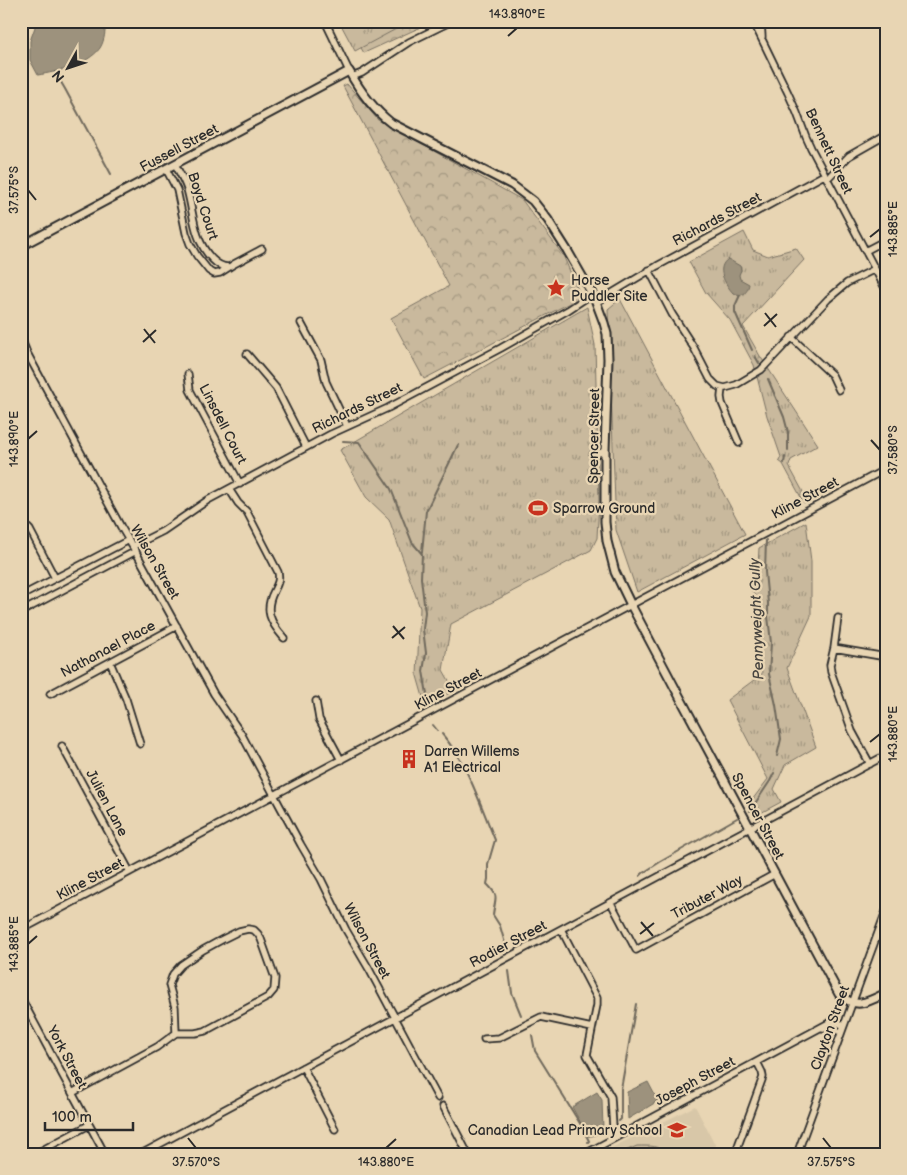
<svg xmlns="http://www.w3.org/2000/svg" width="907" height="1175" font-family="'Balsamiq Sans',sans-serif">
<style>
.built{fill:#d8c7a8}
.grass{fill:#c9b99d;stroke:#7a7264}
.forest{fill:url(#forest-crowns);stroke:#7a7264}
.park{fill:url(#park-tufts);stroke:#7a7264}
.water{fill:#9d927d;stroke:#6f695c}
.lines{fill:none;stroke-linecap:round;stroke-linejoin:round}
.stream{stroke:#6f695c;stroke-width:2}
.minor-casing{stroke:#2b2b2b;stroke-width:9}
.tertiary-casing{stroke:#2b2b2b;stroke-width:11}
.minor{stroke:#e8d5b3;stroke-width:5.5}
.tertiary{stroke:#e8d5b3;stroke-width:7}
.ticks{fill:none;stroke:#2b2b2b;stroke-width:2}
.labels{text-anchor:middle;dominant-baseline:central;stroke-width:4.5;stroke-linejoin:round;paint-order:stroke}
.street-label{font-size:14px;fill:#2b2b2b;stroke:#e8d5b3}
.poi-label{font-size:14px;fill:#2b2b2b;stroke:#e8d5b3;text-anchor:start}
.water-label{font-size:15px;font-style:italic;fill:#484540;stroke:#e8d5b3}
.neatline{fill:none;stroke:#2b2b2b;stroke-width:2}
.ticks-label{font-size:12px;text-anchor:middle;fill:#2b2b2b}
</style>
<defs>
<pattern id="forest-crowns" width="20" height="18" patternUnits="userSpaceOnUse" patternTransform="scale(1.25)"><rect width="20" height="18" fill="#c9b99d"/><path d="M2 6a3 3 0 1 1 6 0M12 15a3 3 0 1 1 6 0" fill="none" stroke="#a39780"/></pattern>
<pattern id="park-tufts" width="24" height="20" patternUnits="userSpaceOnUse" patternTransform="scale(1.25)"><rect width="24" height="20" fill="#c9b99d"/><path d="M3 7l-1-3M5 7V3M7 7l1-3M15 17l-1-3M17 17v-4M19 17l1-3" fill="none" stroke="#a39780"/></pattern>
</defs>
<rect width="100%" height="100%" fill="#e8d5b3"/>
<filter id="ink" filterUnits="userSpaceOnUse"><feTurbulence type="fractalNoise" baseFrequency=".02" numOctaves="2"/><feDisplacementMap in="SourceGraphic" scale="10" xChannelSelector="R" yChannelSelector="G"/><feConvolveMatrix kernelMatrix="1 2 1 2 8 2 1 2 1" color-interpolation-filters="sRGB"/></filter>
<g filter="url(#ink)">
<path class="built" d="M695 1106 720 1154H599Z"/>
<path class="grass" d="M637 1146C649 1146 661 1145 670 1154H618Z"/>
<path class="forest" d="M345 21H434L364 53Z
M347 84 378 120 522 200 563 255 581 297 424 379 391 318 449 286 343 86Z"/>
<path class="park" d="M339 21H411L355 51Z
M744 232 753 250 768 256 796 248 804 260 743 326 760 356 818 445 791 460 789 466 808 501 804 503 783 464 779 461 781 457 767 416 754 365 730 320 706 293 689 262Z
M620 299 745 534 637 592 616 530 608 309Z
M587 307 595 345 599 500 597 538 591 550 451 624 443 670 455 691 425 704 417 676 420 608 389 519 366 497 340 450Z
M806 522 811 561V616L787 668 816 747 785 765 774 789 781 802 755 816 749 804 768 779 727 700 762 674 754 594 750 588 757 584 759 548Z"/>
<path class="water" d="M32 21H106C105 31 105 40 100 48 88 65 56 72 38 75L30 60V41L35 27Z
M728 259 740 266 741 270 739 275 740 279 749 284C747 295 742 296 733 293 725 284 715 268 728 259Z
M648 1082 658 1101 628 1119 627 1092Z
M597 1092 602 1100 603 1128C601 1132 594 1137 588 1136L572 1107Z"/>
<g class="lines">
<path class="stream" d="M55 72 65 89 111 174
M740 295 735 306V312L752 350
M755 356 759 363
M768 379 784 417 788 432V450
M343 441 359 442 391 489 412 542 422 554 421 578 425 612 423 629 426 653 423 671 428 700
M784 463 785 457
M766 540 765 572 768 603V616L771 643 769 674 776 705 781 739 777 756
M422 552 426 511 458 445
M433 725 437 730
M442 734C468 764 480 804 495 840L488 864V879L487 884C500 897 495 898 493 915L500 926 506 947
M750 811 770 781 774 773
M640 876 643 873 660 862 737 818
M509 971 512 993 521 1015
M532 1035 535 1051 581 1125 589 1141 588 1142
M619 1121 621 1119V1089L636 1004"/>
<g class="minor-casing">
<path id="minor" d="M325 21 349 71
M753 21 788 93 797 113 806 137 811 148 886 290
M761 21 762 37
M352 77 362 73 409 42 452 21
M175 164C179 172 184 180 187 189 194 214 193 239 212 259 217 264 221 267 228 267
M166 169 177 190 186 233 190 244 197 256 209 271 214 274 220 273 234 264 262 249
M827 179 849 156 886 135
M865 251 886 240
M649 270 672 314 694 348 710 379 717 386 725 388 736 385 761 370 828 299 847 283 875 269
M597 302 657 266 824 175
M301 323 321 360 326 382 347 426
M791 337 832 375 839 390
M21 338 27 353 121 527 137 554 214 694 242 735 274 795
M247 354 276 388 306 447
M188 374 190 390 240 484
M722 388 721 397 722 403 739 443
M593 455 605 451
M229 489 238 503 247 512 278 572C280 580 277 585 274 591 264 610 270 622 284 638
M21 527H27L30 530 55 578
M133 546 163 531 195 509 208 500 331 434 388 408 501 348 568 310 592 294
M21 596 129 540
M21 612 136 551
M834 648 838 618
M110 662 126 699 140 744
M50 694 177 626
M316 701 319 719 341 760
M62 746 130 872
M870 764 852 731 831 672 830 665 834 648 886 657
M274 795 301 845 321 879 346 930 369 969 438 1098
M611 903 636 950 775 874
M561 929 597 998V1005L587 1055 611 1097 613 1127 618 1136
M21 930 886 469
M21 998 105 1154
M823 1028H830L841 1032
M484 1039 499 1038 541 1017 592 1028
M303 1067 335 1129
M72 1093 157 1047 176 1033H195L205 1031 268 997 274 990 275 978 261 939 258 934 254 930 248 929 239 931 223 939 203 950 181 965 173 974 169 985 175 1007 176 1033
M443 1106 468 1154
M35 1154 89 1125
M141 1154 886 755
M585 1154 829 1023 834 1022 844 1025
M735 1154 763 1077 762 1072 757 1062
M797 1154 886 911"/>
</g>
<g class="tertiary-casing">
<path id="tertiary" d="M21 246 349 71C360 91 373 109 391 123L512 185 533 201 548 220 567 250 595 299 604 323 607 334 608 359 605 451V522L607 541 615 572 631 605 676 690 839 994C856 1010 868 1002 886 993"/>
</g>
<use href="#minor" class="minor"/>
<use href="#tertiary" class="tertiary"/>
</g>
</g>
<path class="ticks" d="M508 36 517 28M28 190 36 200M870 237 880 229M765 313 776 327M764 326 777 314M144 329 155 343M143 342 156 330M28 439 37 431M871 440 880 450M393 626 404 639M392 638 405 627M870 742 880 734M641 922 653 936M640 934 654 923M28 944 37 936M188 1138 196 1148M823 1138 831 1148M386 1148 396 1139"/>
<defs>
<g id="sight-bare" transform="scale(1.5)"><path d="M0-6L1.8-2.2L6-1.7L2.9 1.2L3.7 5.4L0 3.3L-3.7 5.4L-2.9 1.2L-6-1.7L-1.8-2.2Z" fill="#c8321e" stroke="#e8d5b3" stroke-width="2.5" paint-order="stroke"/></g>
<g id="stadium-bare" transform="scale(1.5)"><path d="M0-5a6.5 5 0 1 0 0 10a6.5 5 0 1 0 0-10ZM-3.5-1.8h7v3.6h-7Z" fill="#c8321e" stroke="#e8d5b3" stroke-width="2.5" paint-order="stroke"/></g>
<g id="building-bare" transform="scale(1.5)"><path d="M-4-6H4V6H1V3H-1V6H-4ZM-2.5-4.3h1.7v1.8h-1.7ZM.8-4.3h1.7v1.8H.8ZM-2.5-1h1.7V.8h-1.7ZM.8-1h1.7V.8H.8Z" fill="#c8321e" stroke="#e8d5b3" stroke-width="2.5" paint-order="stroke"/></g>
<g id="school-bare" transform="scale(1.5)"><path d="M0-5L7-2L0 1L-7-2ZM-4 1L0 2.5L4 1V4Q0 6-4 4Z" fill="#c8321e" stroke="#e8d5b3" stroke-width="2.5" paint-order="stroke"/></g>
</defs>
<g fill-rule="evenodd">
<use href="#sight-bare" x="556" y="288"/>
<use href="#stadium-bare" x="538" y="508"/>
<use href="#building-bare" x="409" y="759"/>
<use href="#school-bare" x="677" y="1130"/>
</g>
<g class="labels">
<g class="street-label">
<text transform="translate(179 148) rotate(-28)">Fussell Street</text>
<text transform="translate(829 151) rotate(65)">Bennett Street</text>
<text transform="translate(203 206) rotate(72)">Boyd Court</text>
<text transform="translate(717 219) rotate(-28)">Richards Street</text>
<text transform="translate(357 408) rotate(-26)">Richards Street</text>
<text transform="translate(223 424) rotate(63)">Linsdell Court</text>
<text transform="translate(594 436) rotate(-89)">Spencer Street</text>
<text transform="translate(805 498) rotate(-28)">Kline Street</text>
<text transform="translate(155 562) rotate(60)">Wilson Street</text>
<text transform="translate(108 649) rotate(-28)">Nathanael Place</text>
<text transform="translate(448 689) rotate(-28)">Kline Street</text>
<text transform="translate(107 803) rotate(62)">Julien Lane</text>
<text transform="translate(758 816) rotate(62)">Spencer Street</text>
<text transform="translate(90 879) rotate(-28)">Kline Street</text>
<text transform="translate(707 897) rotate(-28)">Tributer Way</text>
<text transform="translate(367 941) rotate(62)">Wilson Street</text>
<text transform="translate(508 944) rotate(-28)">Rodier Street</text>
<text transform="translate(830 1028) rotate(-70)">Clayton Street</text>
<text transform="translate(67 1057) rotate(62)">York Street</text>
<text transform="translate(695 1081) rotate(-28)">Joseph Street</text>
</g>
<g class="poi-label">
<text x="571" y="280">Horse<tspan x="571" dy="16">Puddler Site</tspan></text>
<text x="553" y="508">Sparrow Ground</text>
<text x="424" y="751">Darren Willems<tspan x="424" dy="16">A1 Electrical</tspan></text>
<text x="662" y="1130" text-anchor="end">Canadian Lead Primary School</text>
</g>
<g class="water-label">
<text transform="translate(757 619) rotate(-92)">Pennyweight Gully</text>
</g>
</g>
<rect width="907" height="1175" fill="none" stroke="#e8d5b3" stroke-width="55"/>
<g transform="translate(68 68) rotate(230)" stroke="#e8d5b3" stroke-width="4" paint-order="stroke">
<path d="M0-4L9 19L0 12L-9 19Z" fill="#2b2b2b"/>
<text y="-8" font-size="14" font-weight="bold" text-anchor="middle" fill="#2b2b2b">N</text>
</g>
<path d="M45 1122v8h88v-8" fill="none" stroke="#2b2b2b" stroke-width="2.5"/>
<text x="52" y="1122" font-size="15" fill="#2b2b2b" stroke="#e8d5b3" stroke-width="4" paint-order="stroke">100 m</text>
<rect x="28" y="28" width="852" height="1120" class="neatline"/>
<g class="ticks-label">
<text x="517" y="18">143.890°E</text>
<text transform="translate(14 190) rotate(-90)" y="4">37.575°S</text>
<text transform="translate(893 229) rotate(-90)" y="4">143.885°E</text>
<text transform="translate(14 439) rotate(-90)" y="4">143.890°E</text>
<text transform="translate(893 450) rotate(-90)" y="4">37.580°S</text>
<text transform="translate(893 734) rotate(-90)" y="4">143.880°E</text>
<text transform="translate(14 944) rotate(-90)" y="4">143.885°E</text>
<text x="196" y="1166">37.570°S</text>
<text x="386" y="1166">143.880°E</text>
<text x="831" y="1166">37.575°S</text>
</g>
</svg>
